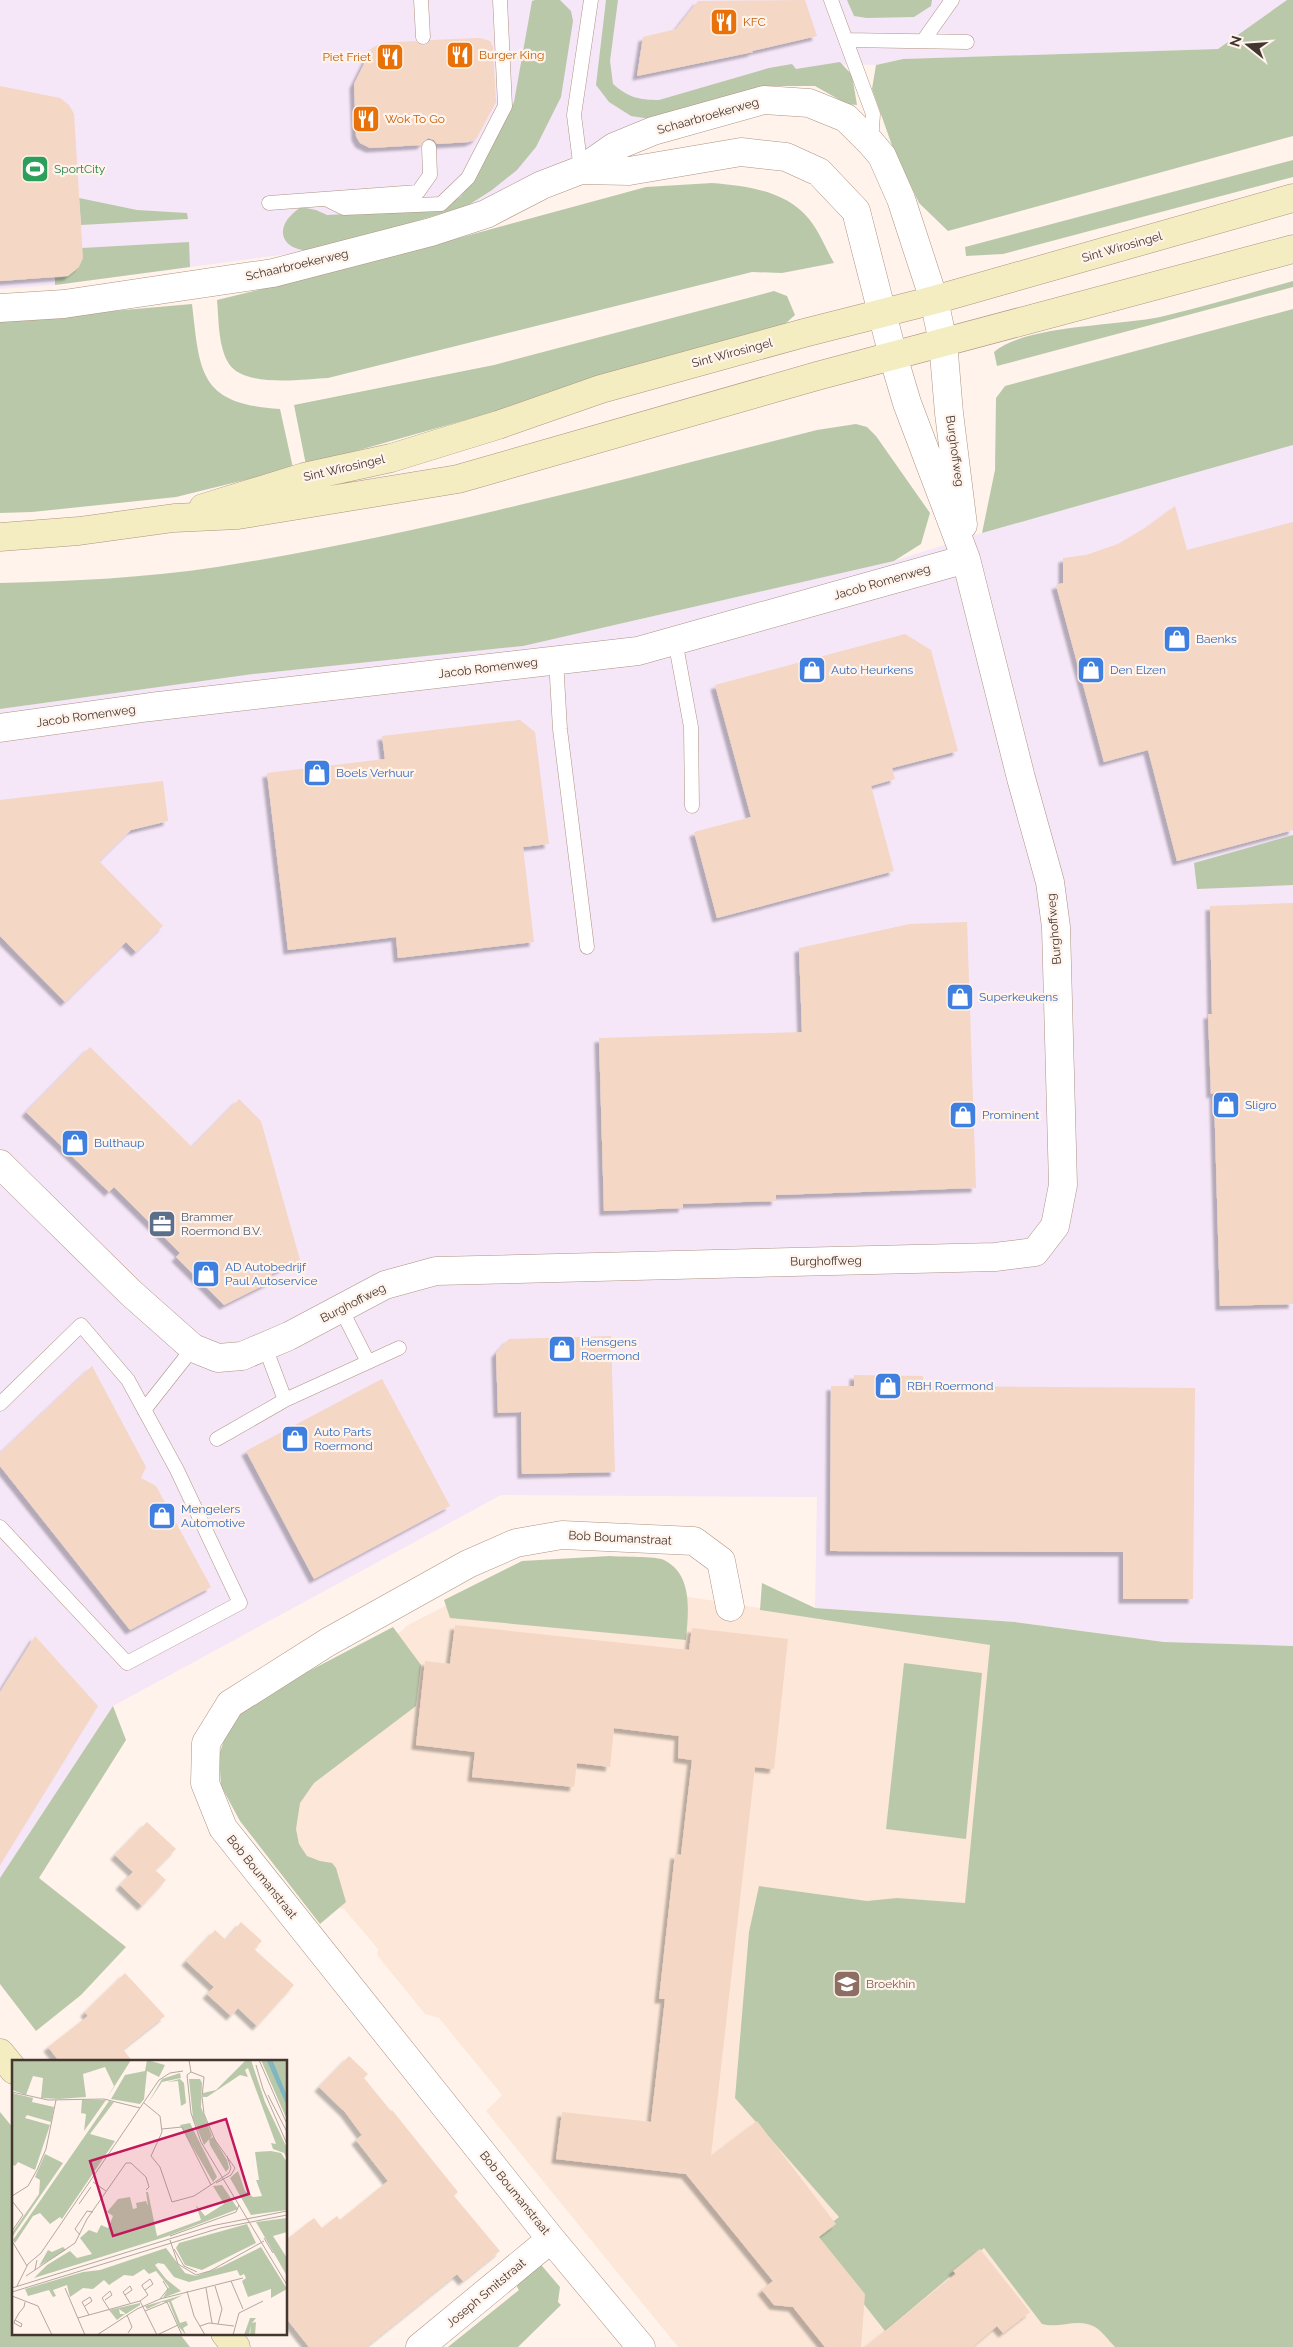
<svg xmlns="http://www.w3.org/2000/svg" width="1293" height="2347" font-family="Raleway,sans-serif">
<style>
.commercial{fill:#f5e6f8}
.built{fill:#fde7d8}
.green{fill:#bac8aa}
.building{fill:#f4d7c4;filter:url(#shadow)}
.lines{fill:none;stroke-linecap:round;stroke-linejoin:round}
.lane-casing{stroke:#af9381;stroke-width:15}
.street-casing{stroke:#af9381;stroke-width:29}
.secondary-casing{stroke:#af9381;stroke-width:29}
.lane{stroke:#fff;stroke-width:14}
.street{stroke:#fff;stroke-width:28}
.secondary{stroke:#f3edc1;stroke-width:28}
.labels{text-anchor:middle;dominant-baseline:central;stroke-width:4.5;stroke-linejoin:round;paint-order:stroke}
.food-label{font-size:12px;fill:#c56008;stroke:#fff3eb;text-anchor:start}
.street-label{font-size:12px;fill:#42362f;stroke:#fff3eb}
.leisure-label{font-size:12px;fill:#27864d;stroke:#fff3eb;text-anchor:start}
.shop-label{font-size:12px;fill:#366cbe;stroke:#fff3eb;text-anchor:start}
.service-label{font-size:12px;fill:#4e5e75;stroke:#fff3eb;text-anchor:start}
.education-label{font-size:12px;fill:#785e54;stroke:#fff3eb;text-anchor:start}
.inset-river{fill:none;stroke:#7fb6c0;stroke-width:2.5}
.inset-road{fill:none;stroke:#b3a7a0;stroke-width:1}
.view{fill:#c2185b;fill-opacity:0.15;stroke:#c2185b;stroke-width:2.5}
.inset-edge{fill:none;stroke:#42362f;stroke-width:2.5}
</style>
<defs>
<filter id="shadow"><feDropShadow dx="-4.5" dy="4.5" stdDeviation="1" flood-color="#0004"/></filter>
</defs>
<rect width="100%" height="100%" fill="#fff3eb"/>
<path class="commercial" d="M0 0H1289L1218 49 903 59 876 65 849 64 657 120 502 196 318 250 55 285 0 289Z
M1293 445V1646L1164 1642 1015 1622 815 1608 817 1497 501 1495 113 1706 0 1878V709L253 674 523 646 894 561 982 533Z"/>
<path class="built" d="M516 1570 990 1644 1293 2347H678L486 2111 502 2095 439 2018 425 2014 377 1955 378 1949 344 1909 317 1905 234 1733 393 1638 408 1625Z"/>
<path class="green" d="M535 0H560L571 11 573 21 561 97 536 147 517 170 492 190 467 206 318 250C284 255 268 229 301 207L316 210 327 215 441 209 460 197 471 184 514 102 532 1Z
M606 0H618L610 61 613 84C628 97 638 100 659 100L769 68 792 64 796 69 840 62 852 75 857 105 847 104 815 86H772L657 120 631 116 609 102 596 85Z
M847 0H932L931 6 914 17 867 18 854 16Z
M1287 0H1293V136L948 231 919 203 894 151 872 89 876 65 903 59 1218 49Z
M1293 160V177L1003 254 966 256 965 247Z
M712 183C746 186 785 190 809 219 819 231 826 249 834 263L782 273 752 272 328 378C304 379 245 388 229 364 218 346 219 321 217 300L348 268 646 187Z
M79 198 137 210 187 213 188 219 81 225Z
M189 242 190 267 55 285V278C74 277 83 266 82 248Z
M1293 281V287L997 366 994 352C1025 325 1118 326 1160 317 1205 307 1249 293 1293 281Z
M774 291 787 296 795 315 775 333 306 465 294 405 494 365Z
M192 304C200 373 199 404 280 409L293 468 176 497 32 512 0 513V321Z
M1293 309V445L982 533 995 470 996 398 1005 386Z
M856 424 867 427 876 436 930 513 921 544 894 561 523 646 253 674 0 709V583C71 581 147 578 217 567 420 535 618 480 817 430Z
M1293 835V885L1197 889 1194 863Z
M610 1556C621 1557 656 1556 664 1560 694 1575 688 1613 686 1640L450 1618 444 1600 522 1561Z
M762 1583 815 1608 1015 1622 1164 1642 1293 1646V2347H1115C1109 2341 1102 2331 1095 2327 1079 2317 1059 2329 1042 2324L984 2248 885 2331 812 2238 839 2217 735 2098 749 1932 759 1886 867 1901 897 1898 965 1903 990 1645 760 1610Z
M393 1627 421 1665 416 1706 314 1783 300 1803 296 1829 299 1844 307 1856 320 1861 332 1863 336 1868 346 1902 320 1924 240 1821 221 1786 219 1755 227 1731 240 1711 271 1691Z
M904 1663 982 1673 966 1839 886 1829Z
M113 1706 126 1740 39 1878 126 1947 81 1995 36 2031 0 1984V1878Z
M0 2112 14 2129V2333H179L190 2347H0Z
M537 2260 560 2287 558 2302 561 2305 518 2347H448L519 2290 517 2287 519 2274Z"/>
<path class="building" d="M805 0 817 36 752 51 753 52 637 76 643 37 676 29 698 1Z
M480 38 490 41 493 47 496 102 476 139 469 142 437 144 434 140 428 138 421 145 370 148 360 143 356 136 354 84 372 48 382 43 415 41 424 46 431 40Z
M0 86 60 98 69 105 74 114 83 258 79 267 68 276 0 281Z
M1175 506 1187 550 1293 522V830L1177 861 1148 750 1104 762 1056 585 1063 583V558L1086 555 1118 544 1147 527Z
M905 634 931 650 958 751 892 768 895 779 871 786 894 871 717 918 694 832 751 817 715 685Z
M520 720 535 732 549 844 523 847 534 942 398 958 396 937 288 950 267 773 385 759 382 736Z
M163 781 168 821 131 830 99 861 163 926 136 952 126 942 65 1002 0 936V800Z
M1293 903V1304L1220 1306 1214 1093 1211 1094 1208 1014H1212L1210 906Z
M967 922 976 1188 776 1195V1201L683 1204V1208L604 1211 599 1038 802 1032 799 948 910 924Z
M90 1047 192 1147 239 1099 261 1121 300 1260 271 1274 274 1280 224 1305 176 1257 180 1253 114 1187 109 1192 26 1112Z
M611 1336 615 1472 522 1474 521 1412 498 1413 496 1353 509 1339Z
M92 1366 146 1467 141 1478 156 1486 211 1587 130 1630 0 1466V1453Z
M854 1375 923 1376V1386L1195 1388 1193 1599H1123V1552L830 1551 831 1386H854Z
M382 1379 450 1506 314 1579 246 1451Z
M455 1625 689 1650 692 1628 788 1639 774 1769 755 1767 711 2156 757 2121 836 2224 819 2237 865 2294 861 2347H825L793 2307 774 2305 762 2290 773 2281 686 2174 556 2159 562 2112 651 2122 665 1999H659L675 1854 681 1855 692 1760 678 1758 679 1736 614 1728 610 1767 577 1763 574 1787 472 1777 475 1752 416 1745 425 1661 450 1664Z
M35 1636 98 1706 0 1865V1692Z
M147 1822 176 1849 155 1870 166 1880 142 1906 120 1885 133 1872 115 1855Z
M241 1922 262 1941 254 1949 294 1985 257 2026 238 2008 231 2016 207 1994 214 1987 186 1961 215 1930 226 1940Z
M125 1973 165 2016 123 2049 132 2061H59L48 2047 88 2016 85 2012Z
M349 2056 368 2074 364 2078 391 2111 392 2110 458 2192 454 2196 500 2251 463 2281 457 2274 366 2347H309L286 2318V2240L314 2218 322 2228 337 2216 340 2220 388 2181 356 2140 362 2135 345 2112 319 2087Z
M980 2249 1030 2312 1003 2333 997 2326 972 2347H865L956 2274 953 2271Z"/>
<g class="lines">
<g class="lane-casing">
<path id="lane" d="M421 0 423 37
M831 0 873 114 871 142
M846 40 967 42
M923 41 952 0
M581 170 574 115 591 0
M326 199 344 208 441 204 468 178 505 106 500 0
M269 203 418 192 430 175 429 147
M675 640 691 727 692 806
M556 660 560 729 587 947
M341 1309 368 1362
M265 1347 285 1400
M0 1404 81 1325 128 1380 177 1470 240 1603 127 1663 0 1527
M144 1410 193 1348
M217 1439 285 1400 399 1348"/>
</g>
<g class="street-casing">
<path id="street" d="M0 308 64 304 273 273 431 232 486 214 542 185 581 170 614 147 653 131 764 100 809 103 846 118 871 143 882 156 901 199 934 300 943 342 949 413 963 525
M0 728 150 707 638 651 966 559
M0 1164 131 1293 193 1348 218 1358 242 1356 289 1336 385 1285 436 1271 995 1257 1035 1252 1055 1226 1063 1185 1056 927 1050 882 1021 778 966 559 907 403 893 356 856 211 819 172 786 157 741 152 629 171 581 170
M420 2347 551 2239
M641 2347 551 2239 223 1828 205 1783 206 1743 230 1704 328 1642 468 1564 516 1543 562 1535 694 1541 721 1561 730 1607"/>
</g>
<g class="secondary-casing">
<path id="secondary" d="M203 508 304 477 391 458 498 425 601 389 804 333 934 300 1293 198
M0 537 79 531 174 518 238 515 458 479 817 376 1293 249
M0 2053 14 2070
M225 2333 236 2347"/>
</g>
<use href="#lane" class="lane"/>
<use href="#street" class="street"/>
<use href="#secondary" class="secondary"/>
</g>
<defs>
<g id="restaurant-square" transform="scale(1.4375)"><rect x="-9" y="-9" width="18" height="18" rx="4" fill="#e8710a" stroke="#fff3eb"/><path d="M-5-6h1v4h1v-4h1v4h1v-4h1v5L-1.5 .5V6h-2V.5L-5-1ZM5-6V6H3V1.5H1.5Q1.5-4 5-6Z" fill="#fff"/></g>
<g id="stadium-square" transform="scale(1.4375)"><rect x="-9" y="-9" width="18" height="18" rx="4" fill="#2e9e5b" stroke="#fff3eb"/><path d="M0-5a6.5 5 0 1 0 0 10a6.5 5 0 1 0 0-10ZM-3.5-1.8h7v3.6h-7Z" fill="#fff"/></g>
<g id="shop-square" transform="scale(1.4375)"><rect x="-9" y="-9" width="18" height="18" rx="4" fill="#3f7fe0" stroke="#fff3eb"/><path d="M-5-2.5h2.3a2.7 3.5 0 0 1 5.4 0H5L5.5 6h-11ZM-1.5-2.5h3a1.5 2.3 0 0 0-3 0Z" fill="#fff"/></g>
<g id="office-square" transform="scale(1.4375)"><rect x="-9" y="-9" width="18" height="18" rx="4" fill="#5c6f8a" stroke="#fff3eb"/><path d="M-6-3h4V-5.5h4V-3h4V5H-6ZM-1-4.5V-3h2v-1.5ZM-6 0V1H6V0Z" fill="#fff"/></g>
<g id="school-square" transform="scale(1.4375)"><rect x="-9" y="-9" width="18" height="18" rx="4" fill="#8d6e63" stroke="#fff3eb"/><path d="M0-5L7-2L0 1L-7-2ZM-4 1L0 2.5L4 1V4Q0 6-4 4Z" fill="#fff"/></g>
</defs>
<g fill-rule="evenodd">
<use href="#restaurant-square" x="724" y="22"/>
<use href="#restaurant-square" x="460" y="55"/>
<use href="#restaurant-square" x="390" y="57"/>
<use href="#restaurant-square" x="366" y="119"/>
<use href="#stadium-square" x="35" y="169"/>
<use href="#shop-square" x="1177" y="639"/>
<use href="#shop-square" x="812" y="670"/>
<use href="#shop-square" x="1091" y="670"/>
<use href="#shop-square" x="317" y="773"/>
<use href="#shop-square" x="960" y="997"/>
<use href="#shop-square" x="1226" y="1105"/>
<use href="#shop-square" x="963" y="1115"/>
<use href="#shop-square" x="75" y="1143"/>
<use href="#office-square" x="162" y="1224"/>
<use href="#shop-square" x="206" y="1274"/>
<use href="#shop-square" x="562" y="1349"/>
<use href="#shop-square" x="888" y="1386"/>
<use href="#shop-square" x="295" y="1439"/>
<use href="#shop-square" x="162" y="1516"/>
<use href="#school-square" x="847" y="1984"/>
</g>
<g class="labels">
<g class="food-label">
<text x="743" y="22">KFC</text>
<text x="479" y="55">Burger King</text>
<text x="371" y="57" text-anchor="end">Piet Friet</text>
<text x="385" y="119">Wok To Go</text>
</g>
<g class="street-label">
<text transform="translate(708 116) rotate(-16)">Schaarbroekerweg</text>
<text transform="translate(1122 247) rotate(-16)">Sint Wirosingel</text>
<text transform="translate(297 265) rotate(-13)">Schaarbroekerweg</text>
<text transform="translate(732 353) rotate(-15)">Sint Wirosingel</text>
<text transform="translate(955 451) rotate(82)">Burghoffweg</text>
<text transform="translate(344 468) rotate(-13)">Sint Wirosingel</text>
<text transform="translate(882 582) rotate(-16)">Jacob Romenweg</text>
<text transform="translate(488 668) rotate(-7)">Jacob Romenweg</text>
<text transform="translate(86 716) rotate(-8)">Jacob Romenweg</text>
<text transform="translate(1054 929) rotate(-95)">Burghoffweg</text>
<text transform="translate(826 1261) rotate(-1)">Burghoffweg</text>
<text transform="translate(353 1303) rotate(-27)">Burghoffweg</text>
<text transform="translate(620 1538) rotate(3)">Bob Boumanstraat</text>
<text transform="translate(262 1877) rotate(51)">Bob Boumanstraat</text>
<text transform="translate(515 2193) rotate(51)">Bob Boumanstraat</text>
<text transform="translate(486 2293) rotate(-40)">Joseph Smitstraat</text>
</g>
<g class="leisure-label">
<text x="54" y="169">SportCity</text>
</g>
<g class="shop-label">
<text x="1196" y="639">Baenks</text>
<text x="831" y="670">Auto Heurkens</text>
<text x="1110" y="670">Den Elzen</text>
<text x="336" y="773">Boels Verhuur</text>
<text x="979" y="997">Superkeukens</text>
<text x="1245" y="1105">Sligro</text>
<text x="982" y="1115">Prominent</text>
<text x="94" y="1143">Bulthaup</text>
<text x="225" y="1267">AD Autobedrijf<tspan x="225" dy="14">Paul Autoservice</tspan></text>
<text x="581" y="1342">Hensgens<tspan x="581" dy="14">Roermond</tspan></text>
<text x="907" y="1386">RBH Roermond</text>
<text x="314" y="1432">Auto Parts<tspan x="314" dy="14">Roermond</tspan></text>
<text x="181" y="1509">Mengelers<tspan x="181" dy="14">Automotive</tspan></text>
</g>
<g class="service-label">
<text x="181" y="1217">Brammer<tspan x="181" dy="14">Roermond B.V.</tspan></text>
</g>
<g class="education-label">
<text x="866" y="1984">Broekhin</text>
</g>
</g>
<g transform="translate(12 2060)">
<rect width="275" height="275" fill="#fff3eb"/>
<path d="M0 0H119L95 38 102 26 93 7 71 14 74 37 47 39 29 38 31 18 21 16 14 35 0 30ZM135 0 153 5 147 17 135 11 132 39 128 44 99 39 113 15 133 11ZM234 0H239L253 42 275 88V99L272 93 261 89 259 83 264 84 236 8 233 10 236 17 228 15 195 37H191V33L204 30ZM249 0H275V60ZM168 13 169 18 150 22 136 43 150 19ZM168 19 172 23 174 43 169 46 166 21 155 22ZM177 19H188L190 23 189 47 200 76 192 85 181 58ZM0 33 21 38 20 42 42 47 39 62 15 55 13 58 38 65 23 110 6 102 3 106 0 104ZM70 40H94L72 71 74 54 69 53ZM97 41 102 42 78 74 103 81 50 159 48 157 38 164 28 153 21 156 3 183 1 180ZM178 63 205 117 201 122 168 65ZM201 77 215 100 217 108 214 112 198 85 197 79ZM259 91 269 93 275 102V150L239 155 218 118 226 111 233 131 241 137 250 136 244 120H247L243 92ZM33 94 51 103 0 177V173L27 134 28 120 23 117ZM210 125 226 149 156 176 22 218 35 205 58 191 65 198 80 194 68 178 77 170 85 173 89 165 96 168 101 156 95 152 106 139 118 137 121 149 125 148 124 143 134 141 136 146 134 132H136L145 176 189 160 184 145 193 156 212 144 201 126ZM275 158V172L261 176 275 198V216L244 162ZM235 164 244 183 190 210 173 205 164 188 167 183ZM51 187 54 190 27 206 36 190 40 192ZM249 187 275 229 259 238V229L236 237 230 221 234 218 232 214 228 216 225 210 177 222 162 217 152 204 146 203 143 205 154 219 169 231 151 238 157 227 144 211 137 214 132 209 121 216 112 215 97 225 92 220 81 229 71 228 58 237 55 225 41 230 44 236 41 237 37 230 16 236 13 229 71 212 88 210 154 188 173 213 184 216 209 207ZM171 235 159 241 168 263 174 261 176 265 171 268 174 275 167 267 157 242H150L135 249 133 246ZM128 243V245L114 254 107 249 108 254H113L105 260 97 250ZM238 258H244L240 263 244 262 243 275H238L239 265 237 275H232Z" fill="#bac8aa"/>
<path class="inset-river" d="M256 0 275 43M259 0 275 39"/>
<path class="inset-road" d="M247 0 275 64M244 5 251 29 275 84M179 12 192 17 190 37 192 54 203 80 223 108 219 115 204 123M175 15 179 53 189 82 275 225M175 15 179 12 177 0M0 32 36 40 92 39 128 48M256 35 275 72M132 43 148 56 150 72 139 96 148 107 160 142 182 136 217 113 219 108 215 96M150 69 170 67 199 125M81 122 94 131M0 136 16 126 25 110 34 89 44 40M0 141 11 155 0 171M67 144 79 127M68 175 63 169 75 151 81 152M158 176 224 152 227 145M252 178 261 193M158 180 166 204 184 215 198 211 252 181M0 181 15 206M162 189 172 206 185 212M23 210 63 183 75 159 114 103H119L134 117 137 127 134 130M14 216 23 210 25 200M219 221 231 249M5 226 16 204 29 193 147 20 158 13 171 11M203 226 210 249 206 264M0 228 199 166 275 151M53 228 73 275M194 228 200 263M175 231 182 256 193 275M0 232 208 168 275 155M113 235 120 230 118 226 111 232 118 243M0 236 26 246 40 275M148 239 231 218M93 240 100 235 98 231 90 238 97 249M128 241 136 235 130 226V225L138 219 141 224 133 230M73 246 80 241 78 237 70 242 77 255M133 251 155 242 170 275M115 255 120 267 116 273M66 258 128 241 145 275M3 260 10 264 9 267 2 263 3 260 7 253 12 247 13 242M188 266 197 263 222 266M85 275 125 249 148 239 156 229 151 221M145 275 166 265M221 275 227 253 251 241"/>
<path class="view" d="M214 59 237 134 101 176 78 101Z"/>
<rect width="275" height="275" class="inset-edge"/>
</g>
<g transform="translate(1248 45) rotate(287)" stroke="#fff3eb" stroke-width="4" paint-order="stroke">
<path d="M0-4L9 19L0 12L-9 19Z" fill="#42362f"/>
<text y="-8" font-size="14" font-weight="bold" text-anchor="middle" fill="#42362f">N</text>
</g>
</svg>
